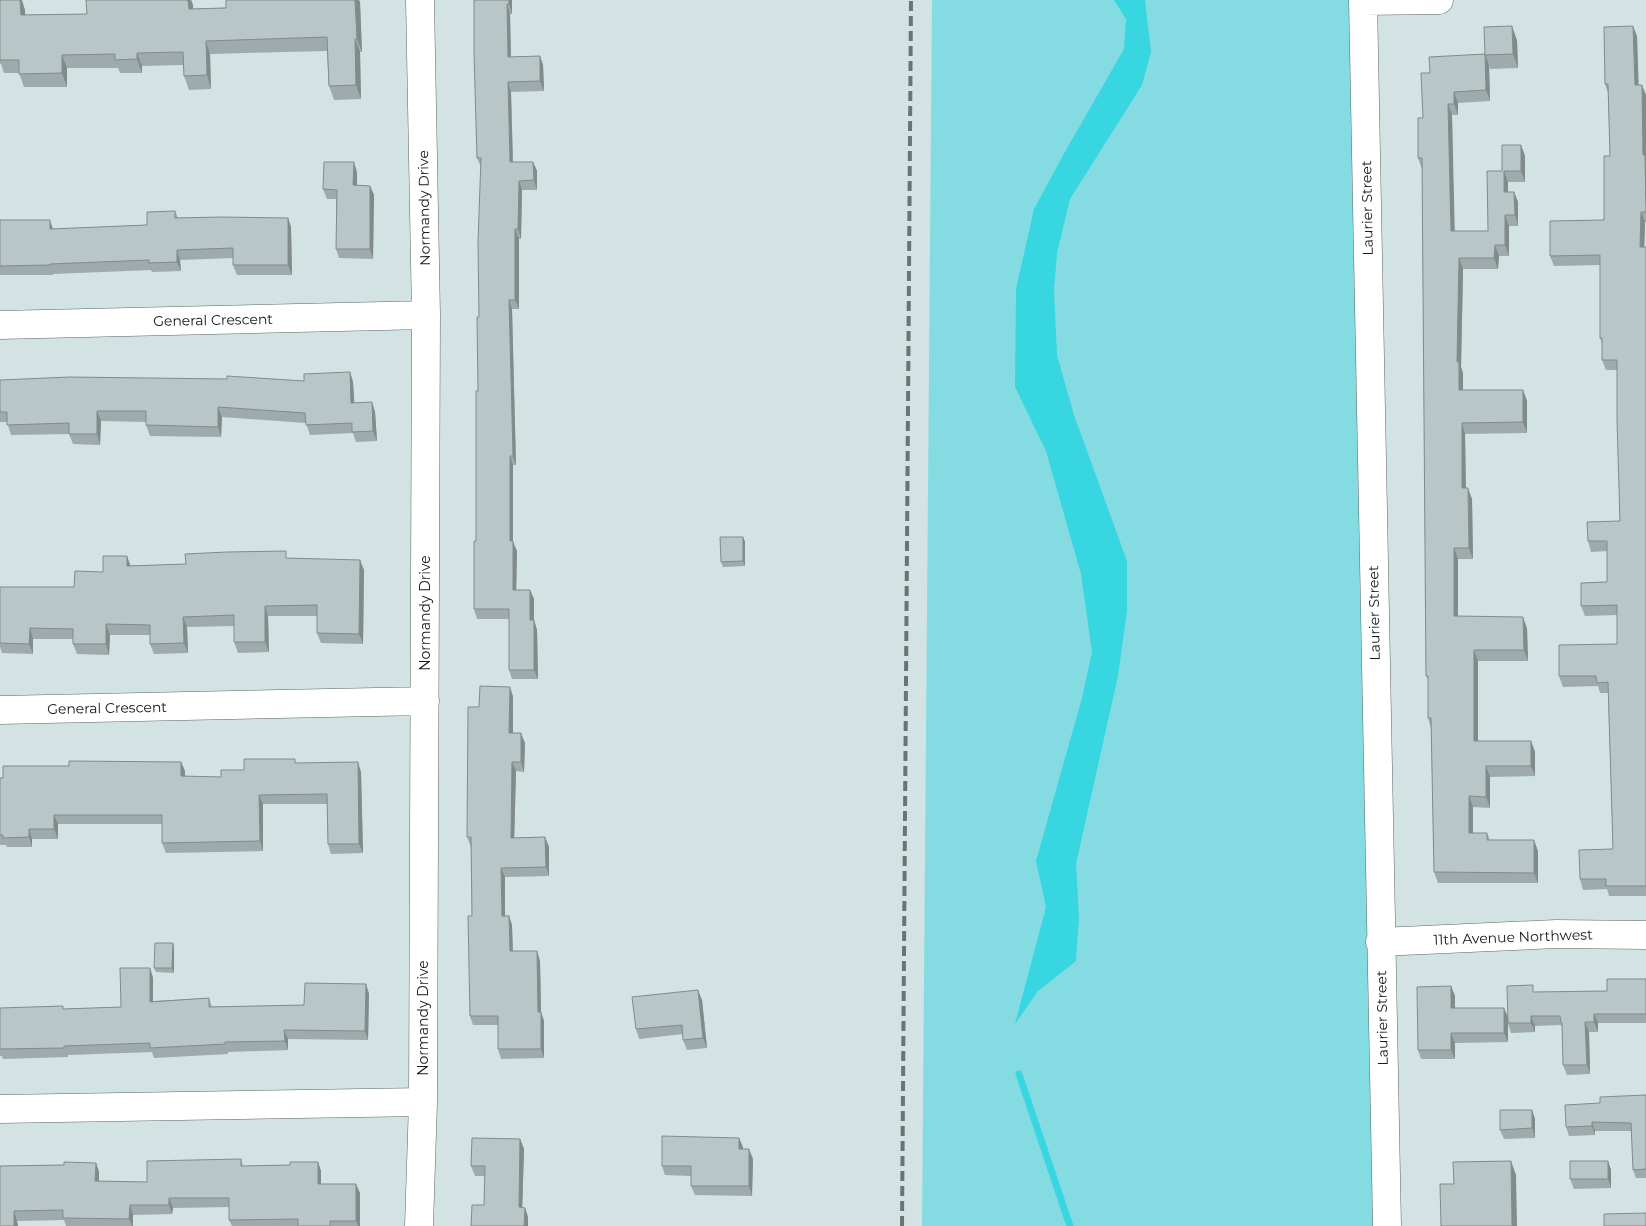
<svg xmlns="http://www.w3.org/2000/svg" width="1646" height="1226" font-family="Montserrat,sans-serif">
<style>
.green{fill:#84dce2}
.water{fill:#37d6e1}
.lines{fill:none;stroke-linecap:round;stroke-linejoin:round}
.stream{stroke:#37d6e1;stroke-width:7}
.minor-casing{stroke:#596667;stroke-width:29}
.minor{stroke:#fff;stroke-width:28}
.rail{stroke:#6a7474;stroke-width:4;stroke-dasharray:10 5;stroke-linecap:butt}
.wall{fill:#9eaaab}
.shaded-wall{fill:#818b8b}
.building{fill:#b8c6c7;stroke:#818b8b}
.labels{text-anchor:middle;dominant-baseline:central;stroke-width:4;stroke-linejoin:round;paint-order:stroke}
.street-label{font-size:14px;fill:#141919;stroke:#fff}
</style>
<rect width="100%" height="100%" fill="#d3e2e3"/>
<path class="green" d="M932 0H1352L1374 1226H922Z"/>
<path class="water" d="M1114 0H1145L1151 52 1142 85 1070 199 1057 253 1054 290 1057 355 1074 415 1127 561V611L1118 676 1076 864 1079 918 1076 961 1038 991 1015 1024 1046 907 1036 861 1082 698 1092 652 1081 574 1046 451 1015 387 1016 289 1034 209 1066 150 1124 49 1126 19Z"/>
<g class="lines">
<path class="stream" d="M1019 1074 1070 1226"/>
<g class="minor-casing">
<path id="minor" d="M1363 0 1387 1226
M1363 1 1439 0
M0 325 426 315
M0 710 425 701
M1380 942 1556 934 1646 935
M0 1109 423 1102
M419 1226 423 1102 426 315 420 0"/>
</g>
<use href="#minor" class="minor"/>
<path class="rail" d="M902 1226 911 0"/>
</g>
<path class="wall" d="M0 0 25 10V15L87 14 86 0H191L193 5V9L360 2 362 52H360L361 99 334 100 329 86 327 51 210 54 211 89 189 90 184 76 183 65 142 66V73H120L118 68H67V87H24L19 73H4L1 64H0Z
M474 0H512V14H510L511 57 540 56 543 65 544 91 511 92 513 162H533L537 171V190H522L521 239H519V309H512L516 465H513V542L517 551 516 590H530L534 599V620L537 630 538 679H512L509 670V619H477L474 609 476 541 481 167 477 158Z
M1637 36 1638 85 1646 95V222H1645L1644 247H1646V896H1609L1607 889 1583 890 1580 879 1613 849 1608 693H1600L1598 686 1563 687 1559 676 1617 644V615L1585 616 1581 606 1607 582V551L1591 552 1588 541 1620 521 1617 370H1606L1602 360V343L1600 338V265L1554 266 1550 256 1604 220 1610 156 1608 93 1605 84Z
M1517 40 1518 68 1490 69 1489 65 1490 101 1458 103V115H1452L1454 231H1488L1502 171 1521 145 1525 156V182H1508V192H1514L1518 202V226H1509V256H1499L1498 269H1463L1461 367 1463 373V390H1523L1527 401V433L1465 434 1466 488 1472 499 1473 559H1458V616L1527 628 1528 661H1478V741H1531L1535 752V776L1490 777V808L1473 807V833H1487L1490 840 1538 851V883H1438L1434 872 1431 728 1428 718V679L1426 676 1422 169 1418 158 1423 118 1430 73 1485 54Z
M357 172V185L370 186 374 195 373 259 339 258 336 249V199H327L323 189Z
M175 211 178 218H288L291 227 292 275H237L233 265V258L180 260 181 271 152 272 151 270 53 274V275H0V220L53 229 147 225Z
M350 372 353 382 354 403 372 402 375 412 377 441 356 442 353 433 310 435 306 423 222 417 221 437 150 436 146 425V422L101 421 100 445 73 444 69 434 11 435 7 422H0V380L304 381Z
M743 537 745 542V566L723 567 721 562Z
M127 556 130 566 186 564 289 558 364 570 363 644 321 643 317 633V616H268L269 652 238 653 234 642V626L187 627 188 653 154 654 150 644V635H110L109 655 77 654 73 644V639H33V654L2 653 0 647V587H74L103 572Z
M513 696V733L525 743 524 772 516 771 514 838 545 837 549 847V876L505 877V916H509L512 925 513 951H537L540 961 541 1012 544 1021V1058L501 1059 498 1049V1025H473L470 1016 472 916 471 847 467 837 479 707Z
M181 762 185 771V776L221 777 244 770 297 763 361 772 363 853 331 854 328 844 327 804H263V851L166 853 162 843V824H58V839H32V847H7L6 845H0V778L69 766Z
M173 943 174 948V973L156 972 154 968Z
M150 968 153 978V1001L209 998 212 1007 304 1005 366 984 369 994 368 1040 288 1039V1050L228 1052V1054L154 1058 152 1052 68 1055V1057L3 1059 2 1056H0V1008L64 1009 121 1007Z
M1646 979V1023H1598V1032H1589L1590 1074 1567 1075 1563 1065 1562 1028 1561 1025 1535 1026V1032L1511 1033 1508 1023 1536 992 1607 991Z
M1451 986 1455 996V1008L1508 1017V1042L1455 1043V1059H1421L1418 1050Z
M702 1000 707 1048 687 1050 683 1040V1034L639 1039 636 1029Z
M1646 1095V1178H1636L1633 1170 1632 1131H1595V1135L1569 1136 1566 1127 1600 1103Z
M1532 1110 1535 1119V1138L1504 1139 1500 1130Z
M739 1138 743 1149 753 1159 752 1196 695 1195 691 1186V1176L665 1175 662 1166Z
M520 1139 524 1149 522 1208H525L528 1217 484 1205 485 1176H475L471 1166Z
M241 1159 243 1166 290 1165 318 1162 321 1171V1184L360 1193V1226H232L229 1220V1207L173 1208 172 1214 133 1215V1226H66L64 1220 17 1221 18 1226H0V1166L64 1165 96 1163 99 1172V1181L147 1182Z
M1608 1161 1611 1170V1188L1574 1189 1570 1179Z"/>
<path class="shaded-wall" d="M20 0H22L25 10 26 29 21 15Z
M188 0H191L193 5 194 23 189 9Z
M355 0H359L360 2 362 52 357 39Z
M509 0H512V14L509 4Z
M507 4 510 14 511 66 508 57Z
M1512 26 1517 40 1518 68 1513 54Z
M1633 26 1637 36 1639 96 1635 85Z
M355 39 360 52 361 99 356 85Z
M206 41 210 54 211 89 207 75Z
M137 53 142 66V73L137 59Z
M1485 54 1489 65 1490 101 1486 90Z
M62 55 67 68V87L62 73Z
M540 56 543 65 544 91 540 81Z
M508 82 511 92 513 171 510 162Z
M1642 85 1646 95V213L1643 155Z
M1454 92 1458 103V115L1454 104Z
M1448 104 1452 115 1455 242 1451 231Z
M1521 145 1525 156V182L1521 171Z
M354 162 357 172V195L353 185Z
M533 162 537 171V190L534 180Z
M1504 171 1508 182V203L1504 192Z
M519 181 522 190 521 239 518 229Z
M370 186 374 195 373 259 370 249Z
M1514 192 1518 202V226L1515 215Z
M1641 212 1645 222 1644 257 1640 247Z
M1505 215 1509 226V256L1505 245Z
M288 218 291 227 292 275 288 265Z
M50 220 53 229H50Z
M515 229 519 239V309L515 300Z
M1495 245 1499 256 1498 269 1494 258Z
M177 250 180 260 181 271 177 262Z
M1459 258 1463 269 1461 367 1463 373V401L1459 390 1457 362Z
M509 300 512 309 516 465 513 456Z
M350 372 353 382 355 413 351 403Z
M1523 390 1527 401V433L1523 422Z
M372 402 375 412 377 441 373 431Z
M218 407 222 417 221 437 218 427Z
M97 411 101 421 100 445 97 434Z
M1462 423 1465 434 1466 499 1462 488Z
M510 456 513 465V542L517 551 516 599 513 590 510 541Z
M1468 488 1472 499 1473 559 1469 548Z
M743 537 745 542V566L743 561Z
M1454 548 1458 559V627L1454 616Z
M127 556 131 567 127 566Z
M360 560 364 570 363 644 359 634Z
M530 590 534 599V630L530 620Z
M265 606 268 616 269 652 265 642Z
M183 617 187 627 188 653 184 643Z
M1523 617 1527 628 1528 661 1524 650Z
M534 620 537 630 538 679 534 670Z
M106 624 110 635 109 655 106 644Z
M30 628 33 639V654L29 644Z
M1474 650 1478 661V752L1474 741Z
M510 687 513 696V742L509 733Z
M521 733 525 743 524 772 521 762Z
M1531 741 1535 752V776L1531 766Z
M181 762 185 771V786L181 776Z
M358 762 361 772 363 853 359 844Z
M512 762 516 771 514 847 511 838Z
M1486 766 1490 777V808L1486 797Z
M259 795 263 804V851L260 841Z
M1469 796 1473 807V844L1469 833Z
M54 815 58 824V839L54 829Z
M29 829 32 839V847L29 837Z
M545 837 549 847V876L546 867Z
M1534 840 1538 851V883L1534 873Z
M501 868 505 877V926L502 916Z
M509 916 512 925 513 961 510 951Z
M173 943 174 948V973L172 968Z
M537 951 540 961 541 1012 544 1021V1058L541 1049 538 1012Z
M150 968 153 978V1011L150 1002Z
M366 984 369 994 368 1040 365 1031Z
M1451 986 1455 996V1018L1451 1008Z
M698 990 702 1000 707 1048 703 1038Z
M1504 1008 1508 1017V1042L1504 1033Z
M1594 1014 1598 1023V1032L1594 1022Z
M1531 1016 1535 1026V1032L1531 1023Z
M1585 1022 1589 1032 1590 1074 1587 1065Z
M284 1030 288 1039V1050L285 1041Z
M1451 1033 1455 1043V1059L1451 1050Z
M1532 1110 1535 1119V1138L1532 1128Z
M1592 1122 1595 1131V1135L1592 1126Z
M739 1138 743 1147V1159L739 1149Z
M520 1139 524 1149 522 1217 519 1207Z
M749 1149 753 1159 752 1196 749 1186Z
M1511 1161 1516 1175 1517 1226H1512Z
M1608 1161 1611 1170V1188L1608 1179Z
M318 1162 321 1171V1193L318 1184Z
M96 1163 99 1172V1190L95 1181Z
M356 1184 360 1193V1226H358L356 1221Z
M169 1198 173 1208 172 1214 169 1205Z
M130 1205 133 1215V1226H132L129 1219Z
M525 1208 528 1217V1226H524Z
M14 1211 17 1221 18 1226H14Z"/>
<path class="building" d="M0 0H20L21 15 87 14 86 0H188L189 9 226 8V0H355L357 39H355L356 85 329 86 327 37 206 41 207 75 184 76 183 52 137 53V59L115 60V54L62 55V73L19 74V60H0Z
M474 0H509V4H507L508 57 540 56V81L508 82 510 162H533L534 180 519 181 518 229H515V300H509L513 456H510V541H513V590H530V620H534V670H509V609H474V541H476V391H478L477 317H479L478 242 481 158H477L474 53Z
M1512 26 1513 54 1485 55 1484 27Z
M1633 26 1635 85H1642L1643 155H1645L1646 212H1641L1640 247H1646V886H1606V879H1580L1579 850 1613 849 1608 682 1597 683 1596 676H1559V645L1617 644V605L1581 606V583L1607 582V541H1588L1587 522 1620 521 1617 420V360H1602V338H1600V255L1550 256V221L1604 220V156H1610L1608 84H1605L1604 27Z
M1485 54 1486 90 1454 92V104H1448L1451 231H1488L1487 171H1502V145H1521V171H1504V192H1514L1515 215H1505V245H1495L1494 258H1459L1457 362H1459V390H1523V422L1462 423V488H1468L1469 548H1454V616L1523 617 1524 650H1474V741H1531V766H1486V797L1469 796V833H1487V840H1534V873L1434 872 1431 718H1428V676H1426L1422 158H1418V118H1423L1421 73H1430L1429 57Z
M324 162H354L353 185 370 186V249H336L337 190 323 189Z
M175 211V218L221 217 288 218V265H233V248L177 250V262L149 263V260L50 264V265L0 266V220H50V229L147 225V212Z
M350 372 351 403 372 402 373 431 352 432V423L306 425 305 413 218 407V427L146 425V411H97V434H69V423L7 425V412H0V380L70 377 227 379V376L304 381V374Z
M720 537H743V561L721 562Z
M286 551V558L360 560 359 634 317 633V605L265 606V642H234V615L183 617 184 643 150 644V625L106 624V644H73V629L30 628 29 644 0 643V587H74L75 571 103 572V556H127V566L186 564 185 554 227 552Z
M480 686 510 687 509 733H521V762H512L511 838 545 837 546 867 501 868 502 916H509L510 951H537L538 1012H541V1049H498V1016H470L468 916H472L471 837H467L468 707H479Z
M244 759H295V763L358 762 359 844H328L327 794 259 795 260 841 162 843V815H54V829H29V837L3 838V835H0V778H3V766H69V761L181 762V776L221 777V770H244Z
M155 943H173L172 968H154Z
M120 968H150V1002L209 998V1007L304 1005 305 983 366 984 365 1031 284 1030 285 1041 225 1042V1044L150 1048V1043L64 1046V1048L0 1049V1008L63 1006V1009L121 1007Z
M1607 979H1646V1014H1594V1022H1585L1587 1065H1563L1562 1023H1561L1560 1016H1531V1023H1508L1507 986 1533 985V992L1607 991Z
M1451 986V1008H1504V1033H1451V1050H1418L1417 987Z
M698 990 703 1038 683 1040 682 1025 636 1029 632 997Z
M1646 1095V1169L1633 1170 1631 1123 1592 1122V1126L1566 1127 1565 1105 1600 1103V1097Z
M1500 1110H1532V1128L1500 1130Z
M662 1136 739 1138V1149H749V1186H691V1166H662Z
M472 1138 520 1139 519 1207 525 1208 524 1226H471L472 1205H484L485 1166H471Z
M241 1159V1166L290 1165V1162H318V1184H356V1221H330V1226H298V1219L229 1220V1198H169V1205H130L129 1219 63 1218V1210L14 1211V1226H0V1166L64 1165V1162L96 1163 95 1181 147 1182V1161Z
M1511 1161 1512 1226H1441L1440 1184H1454L1453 1162Z
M1570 1161H1608V1179H1570Z
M1646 1213V1226H1604V1214Z"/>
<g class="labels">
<g class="street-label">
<text transform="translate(424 208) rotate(-91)">Normandy Drive</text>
<text transform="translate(1367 208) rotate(-91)">Laurier Street</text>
<text transform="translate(213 320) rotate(-1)">General Crescent</text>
<text transform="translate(425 613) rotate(-90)">Normandy Drive</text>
<text transform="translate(1374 613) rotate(-91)">Laurier Street</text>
<text transform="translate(107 708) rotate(-1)">General Crescent</text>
<text transform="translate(1513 937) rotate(-2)">11th Avenue Northwest</text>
<text transform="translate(423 1018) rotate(-90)">Normandy Drive</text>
<text transform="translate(1382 1018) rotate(-91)">Laurier Street</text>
</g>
</g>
</svg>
